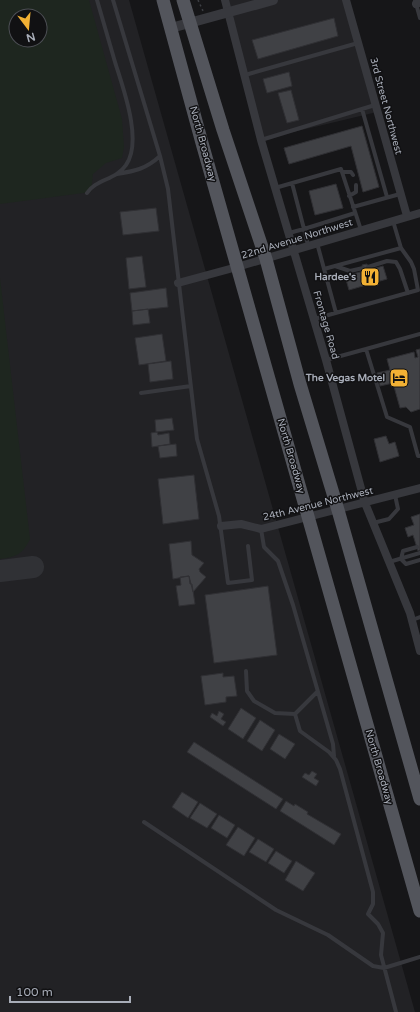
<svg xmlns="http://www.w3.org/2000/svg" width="420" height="1012" font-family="'Varela Round',sans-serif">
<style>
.built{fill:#222225;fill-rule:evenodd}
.green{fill:#1e261f;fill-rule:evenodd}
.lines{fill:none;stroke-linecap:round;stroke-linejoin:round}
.taxiway{stroke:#303135;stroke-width:22}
.building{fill:#404145;stroke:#303034}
.path{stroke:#3d3f44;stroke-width:1.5;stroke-dasharray:2 3;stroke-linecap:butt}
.service{stroke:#37383d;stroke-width:4}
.minor{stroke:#37383d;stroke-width:8}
.tertiary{stroke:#37383d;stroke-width:10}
.primary{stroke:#53555c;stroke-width:13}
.labels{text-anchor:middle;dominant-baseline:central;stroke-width:3;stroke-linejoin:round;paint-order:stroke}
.street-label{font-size:10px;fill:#a8adb8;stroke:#111113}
.poi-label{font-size:10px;font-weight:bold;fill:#a8adb8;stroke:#111113;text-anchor:end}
</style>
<rect width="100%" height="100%" fill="#161618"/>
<path class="built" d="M0 0H129L415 1012H0ZM16 16H40V40H16Z
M226 0H346L377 112 264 139Z"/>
<path class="green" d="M0 0H89L122 119 124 147 122 158 106 163 93 174 91 192 0 204ZM16 16H40V40H16Z
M0 278 30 539C23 554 16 557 0 559Z"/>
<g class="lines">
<path class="taxiway" d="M0 571 33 567"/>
</g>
<path class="building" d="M334 18 338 36 258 59 252 40Z
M289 72 292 86 267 93 263 79Z
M291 90 299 120 287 123 278 93Z
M362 126 379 187 363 192 351 146 289 164 284 148Z
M336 184 343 208 315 215 309 191Z
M156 208 159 231 123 235 120 212Z
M142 256 146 287 129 289 126 258Z
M367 264 369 270 383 266 387 279 349 290 345 276 364 271 362 265Z
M166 288 168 307 132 311 130 293Z
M148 309 150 323 133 325 132 311Z
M162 334 166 361 139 365 135 338Z
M420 349V409L411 412 406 407 400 408 393 383 380 386 377 373 390 370 387 359 414 352 415 358 418 357 416 350Z
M171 361 173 379 150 382 148 364Z
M172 418 174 430 156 432 155 420Z
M157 432 158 435 169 433 170 444 152 447 151 433Z
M386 436 389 444 395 442 399 456 380 462 374 439Z
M176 444 177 456 160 458 158 446Z
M194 475 199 519 163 524 158 479Z
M420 514V550L418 551 413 535 408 537 405 528 414 525 411 517Z
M191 541 192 555 204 563 199 569 200 572 206 577 193 592 189 576 173 579 169 544Z
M189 576 190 584H192L195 604 179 606 176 586 181 585 180 577Z
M268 586 277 655 214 663 205 595Z
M223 673V677L234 676 237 696 226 697V702L205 705 201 676Z
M241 708 256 718 243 739 228 729Z
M219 711 224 714 221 719 226 722 223 726 210 717 212 713 217 716Z
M260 720 275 730 262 751 247 741Z
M279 734 295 744 285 759 270 749Z
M194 742 283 799 276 809 187 752Z
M312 771 317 774 314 778 319 781 316 786 302 777 305 773 309 775Z
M182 792 198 802 188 818 172 807Z
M286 801 294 806 295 804 308 812 307 814 341 834 334 845 280 811Z
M200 803 217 814 207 828 190 818Z
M219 815 235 825 227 838 211 828Z
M238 827 255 838 244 856 226 845Z
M258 839 274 849 266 862 249 852Z
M276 851 292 861 284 873 268 863Z
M296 861 315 873 303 891 285 880Z"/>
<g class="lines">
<path class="path" d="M198 0 203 11"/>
<path class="service" d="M113 0 160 156 168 189 197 439 219 516 228 583 252 580 248 546
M415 0 420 18
M245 75 358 43
M362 109 387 197
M261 140 375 105
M342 172H351L353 175
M117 174C135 171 146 169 160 156
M292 183 304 229 355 213
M275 188 341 169 361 230
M87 193C96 179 116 180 126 165 143 141 123 88 115 62 109 41 103 21 97 0
M349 196 356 192V185
M353 207 400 194
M289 233 304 229 308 245
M317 243 336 313
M335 266 350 271 363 268
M368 267 387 261 396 262 400 269 408 293
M324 269 401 248
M314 319 418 290 414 269 411 262 401 248 393 221
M366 349 420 334
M326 360 366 349 387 417 410 427 418 456H420
M141 393 191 386
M373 523 389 519 398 509 395 495
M261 529 264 547 278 561 293 605 333 744 334 756
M401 559 403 551 417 547
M401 559 406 564 420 560
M389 562 420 553
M412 620 420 617
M246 671 247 691 254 701 275 713 295 714 317 692
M295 714 300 731 329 752 336 760 340 769 373 892V904L368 914 378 924 383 933 381 955 396 1012
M144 822 276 910 328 935 373 966 384 968 420 957"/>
<path class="minor" d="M225 0 261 140 326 360 365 503 410 613 420 651
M346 0 407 216
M416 4 420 3
M178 283 237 267 420 213
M221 526 241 524 261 529 420 488"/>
<path class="tertiary" d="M171 28 273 0"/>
<path class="primary" d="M163 0 202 143 420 911
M183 0 223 130 266 259 300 384 338 510 420 799"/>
</g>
<defs>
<g id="restaurant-square" transform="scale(1)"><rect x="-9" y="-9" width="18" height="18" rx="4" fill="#f2b134" stroke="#111113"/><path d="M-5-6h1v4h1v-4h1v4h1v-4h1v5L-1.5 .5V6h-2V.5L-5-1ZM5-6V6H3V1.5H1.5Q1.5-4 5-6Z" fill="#111"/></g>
<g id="hotel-square" transform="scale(1)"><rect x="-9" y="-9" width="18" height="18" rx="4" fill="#f2b134" stroke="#111113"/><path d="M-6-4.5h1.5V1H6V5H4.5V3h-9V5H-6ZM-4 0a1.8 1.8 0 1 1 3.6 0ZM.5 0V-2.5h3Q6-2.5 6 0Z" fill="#111"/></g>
</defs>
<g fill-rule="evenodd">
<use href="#restaurant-square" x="370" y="277"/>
<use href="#hotel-square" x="399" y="378"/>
</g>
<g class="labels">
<g class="street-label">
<text transform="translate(386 106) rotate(75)">3rd Street Northwest</text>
<text transform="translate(203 144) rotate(75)">North Broadway</text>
<text transform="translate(297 239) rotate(-17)">22nd Avenue Northwest</text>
<text transform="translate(326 325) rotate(74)">Frontage Road</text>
<text transform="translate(291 456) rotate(74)">North Broadway</text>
<text transform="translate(318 504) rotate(-14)">24th Avenue Northwest</text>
<text transform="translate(379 767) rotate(74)">North Broadway</text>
</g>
<g class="poi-label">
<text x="356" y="277">Hardee's</text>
<text x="385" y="378">The Vegas Motel</text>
</g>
</g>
<g transform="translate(28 28) rotate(164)"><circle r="19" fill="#111113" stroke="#4d4f55"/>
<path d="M0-3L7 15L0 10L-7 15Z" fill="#f2b134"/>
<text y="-6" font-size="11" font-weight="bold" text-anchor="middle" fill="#a8adb8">N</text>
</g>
<path d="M10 996v6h120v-6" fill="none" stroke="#a8adb8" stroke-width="2"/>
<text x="16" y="996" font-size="12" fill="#a8adb8" stroke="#111113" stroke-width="3" paint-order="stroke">100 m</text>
</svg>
